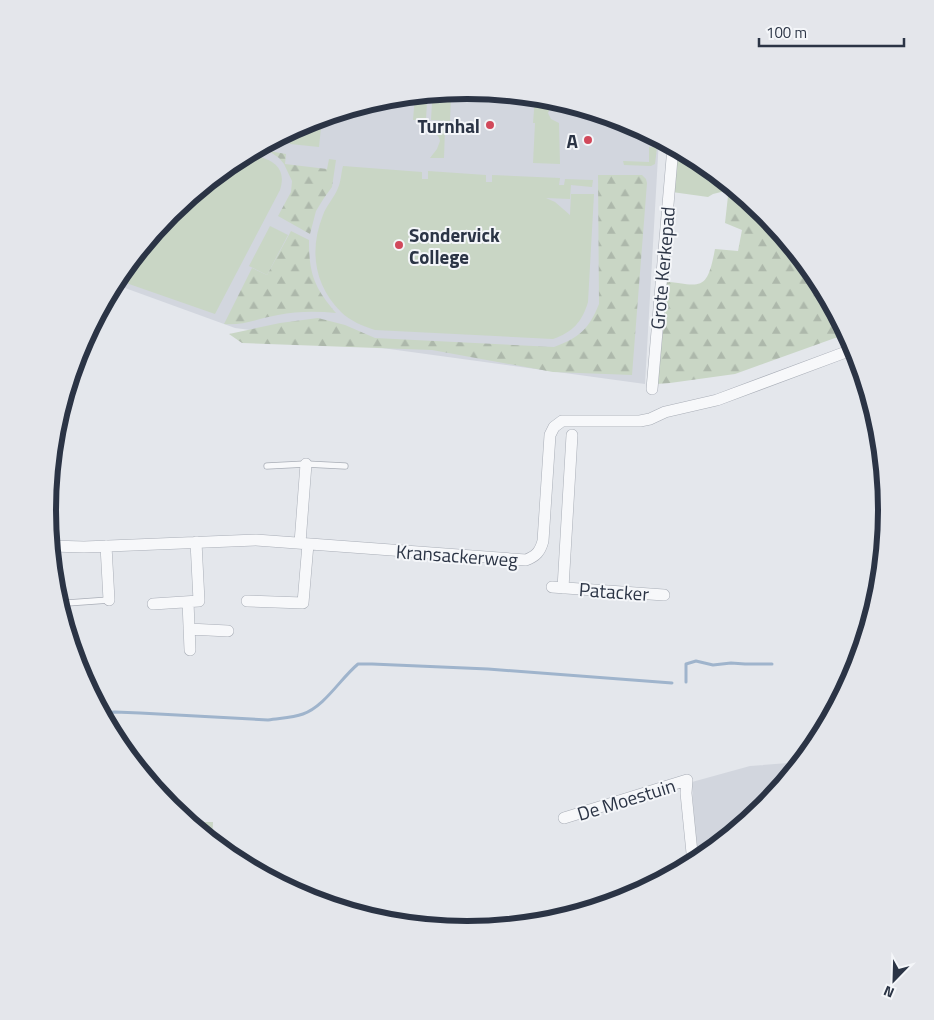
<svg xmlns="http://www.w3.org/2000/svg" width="934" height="1020" font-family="'Titillium Web',sans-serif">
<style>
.built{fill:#d2d6de}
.grass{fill:#c9d6c5}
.forest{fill:url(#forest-firs)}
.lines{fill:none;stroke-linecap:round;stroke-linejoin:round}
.stream{stroke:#9fb4cc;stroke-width:3}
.service-casing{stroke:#a9aeb7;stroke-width:7}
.minor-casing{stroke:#a9aeb7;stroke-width:12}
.service{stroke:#f7f8fa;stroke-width:5.5}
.minor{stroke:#f7f8fa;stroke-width:11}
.poi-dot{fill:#d1495b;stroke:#f4f6f9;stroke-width:2}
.labels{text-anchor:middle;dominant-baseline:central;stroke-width:4;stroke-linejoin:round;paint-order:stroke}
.poi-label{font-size:19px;font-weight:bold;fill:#2b3445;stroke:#f4f6f9;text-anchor:end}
.street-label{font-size:19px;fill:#2b3445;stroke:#f4f6f9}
.rim{fill:none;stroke:#2b3445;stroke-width:6}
</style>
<defs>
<pattern id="forest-firs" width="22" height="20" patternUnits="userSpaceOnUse" patternTransform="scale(1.25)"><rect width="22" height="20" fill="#c9d6c5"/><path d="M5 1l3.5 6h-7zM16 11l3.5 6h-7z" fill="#adb8ab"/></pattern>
</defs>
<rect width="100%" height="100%" fill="#e4e7ec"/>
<path class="built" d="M467 91 549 99 628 123 659 139 645 384 235 328 114 284 118 277 171 213 234 161 307 122 385 99Z
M801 762 763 807 696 861 692 782 750 766Z"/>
<path class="grass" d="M420 95 423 99 427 102 426 120H413L415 96Z
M451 96 450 121 431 120 432 103 443 101Z
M535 97 549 99 556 101 551 106 548 113 551 119 559 123 560 164 533 163 535 123H533Z
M322 118 319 147 290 144 291 131 307 122Z
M431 128 445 129 444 158H430L437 149 440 141C439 136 436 133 431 132Z
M649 147H657L655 164 651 166 624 165 623 161 649 162Z
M678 150 700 161 727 183 725 191 713 194 708 197 672 192Z
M248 154C269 158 288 165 280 190L215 314 129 284 118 277 171 213 234 161Z
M343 166 422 172V179H428V171L486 175V182H492V175L560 178 559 185H564L565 179 593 180 592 187 571 185 570 199 546 198 555 202 570 215 571 194H594L588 302C582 322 573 332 553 339L375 330C363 326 350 321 341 312 314 285 309 250 323 215 326 206 334 198 338 188 341 182 341 173 343 166Z
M270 226 288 235 267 275 249 266Z"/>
<path class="forest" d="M269 151 286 154 285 164 327 169 329 159 336 160 332 187 324 198 316 211 310 234 278 216 291 192 292 181 284 164 279 158Z
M598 175H642L646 179 647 183 632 375 553 372 432 350 242 343 229 334 280 323 318 318 345 325 375 338 554 347C579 338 589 329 599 304Z
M727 183 764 214 816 277 847 336 835 338 735 374 670 383 656 384 663 281C702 286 707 292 715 249L738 251 742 230 725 223 728 196 725 191Z
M291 231 309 240C309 274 314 287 336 313 317 311 297 311 278 315 260 318 242 326 224 324L252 268 267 275Z
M189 822H213L212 841Z"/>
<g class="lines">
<path class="stream" d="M686 682V664L696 661 713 665 731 663 745 664H772
M102 713 115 712 140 713 268 720C280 718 292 718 303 714 325 706 340 679 358 664H372L488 669 672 683"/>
<g class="service-casing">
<path id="service" d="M267 466 306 464 345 466
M67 603 109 600"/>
</g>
<g class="minor-casing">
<path id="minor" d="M652 389 673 147
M300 543 306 464
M51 546 84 547 256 540 526 560C536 556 540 552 543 541L550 435 554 427 562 421H640L650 419 665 412 717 400 854 349
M106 546 109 600
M552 587 664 595
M563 588 572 435
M247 601 303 603 308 544
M188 602 190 650
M153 604 199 601 196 542
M189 629 228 631
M564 818 687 780 686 793 693 863"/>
</g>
<use href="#service" class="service"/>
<use href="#minor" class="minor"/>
</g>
<g class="poi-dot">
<circle cx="490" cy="125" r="5"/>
<circle cx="588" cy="140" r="5"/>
<circle cx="399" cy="245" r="5"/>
</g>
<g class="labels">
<g class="poi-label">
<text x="480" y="125">Turnhal</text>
<text x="578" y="140">A</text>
<text x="409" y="234" text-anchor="start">Sondervick<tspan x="409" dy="22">College</tspan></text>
</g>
<g class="street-label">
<text transform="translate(662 268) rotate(-85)">Grote Kerkepad</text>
<text transform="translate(457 555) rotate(4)">Kransackerweg</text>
<text transform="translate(614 591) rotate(4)">Patacker</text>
<text transform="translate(626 799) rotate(-17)">De Moestuin</text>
</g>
</g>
<path d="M0 0H934V1020H0ZM56 510a411 411 0 1 1 822 0a411 411 0 1 1-822 0Z" fill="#e4e6eb" fill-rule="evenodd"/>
<path class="rim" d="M56 510a411 411 0 1 1 822 0a411 411 0 1 1-822 0Z"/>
<g transform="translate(894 980) rotate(203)" stroke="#f4f6f9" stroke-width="4" paint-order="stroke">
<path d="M0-4L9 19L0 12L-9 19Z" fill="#2b3445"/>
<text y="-8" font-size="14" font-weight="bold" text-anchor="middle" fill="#2b3445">N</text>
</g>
<path d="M759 38v8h145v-8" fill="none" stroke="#2b3445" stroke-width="2.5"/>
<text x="766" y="38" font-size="15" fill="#2b3445" stroke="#f4f6f9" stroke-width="4" paint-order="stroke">100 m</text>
</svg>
